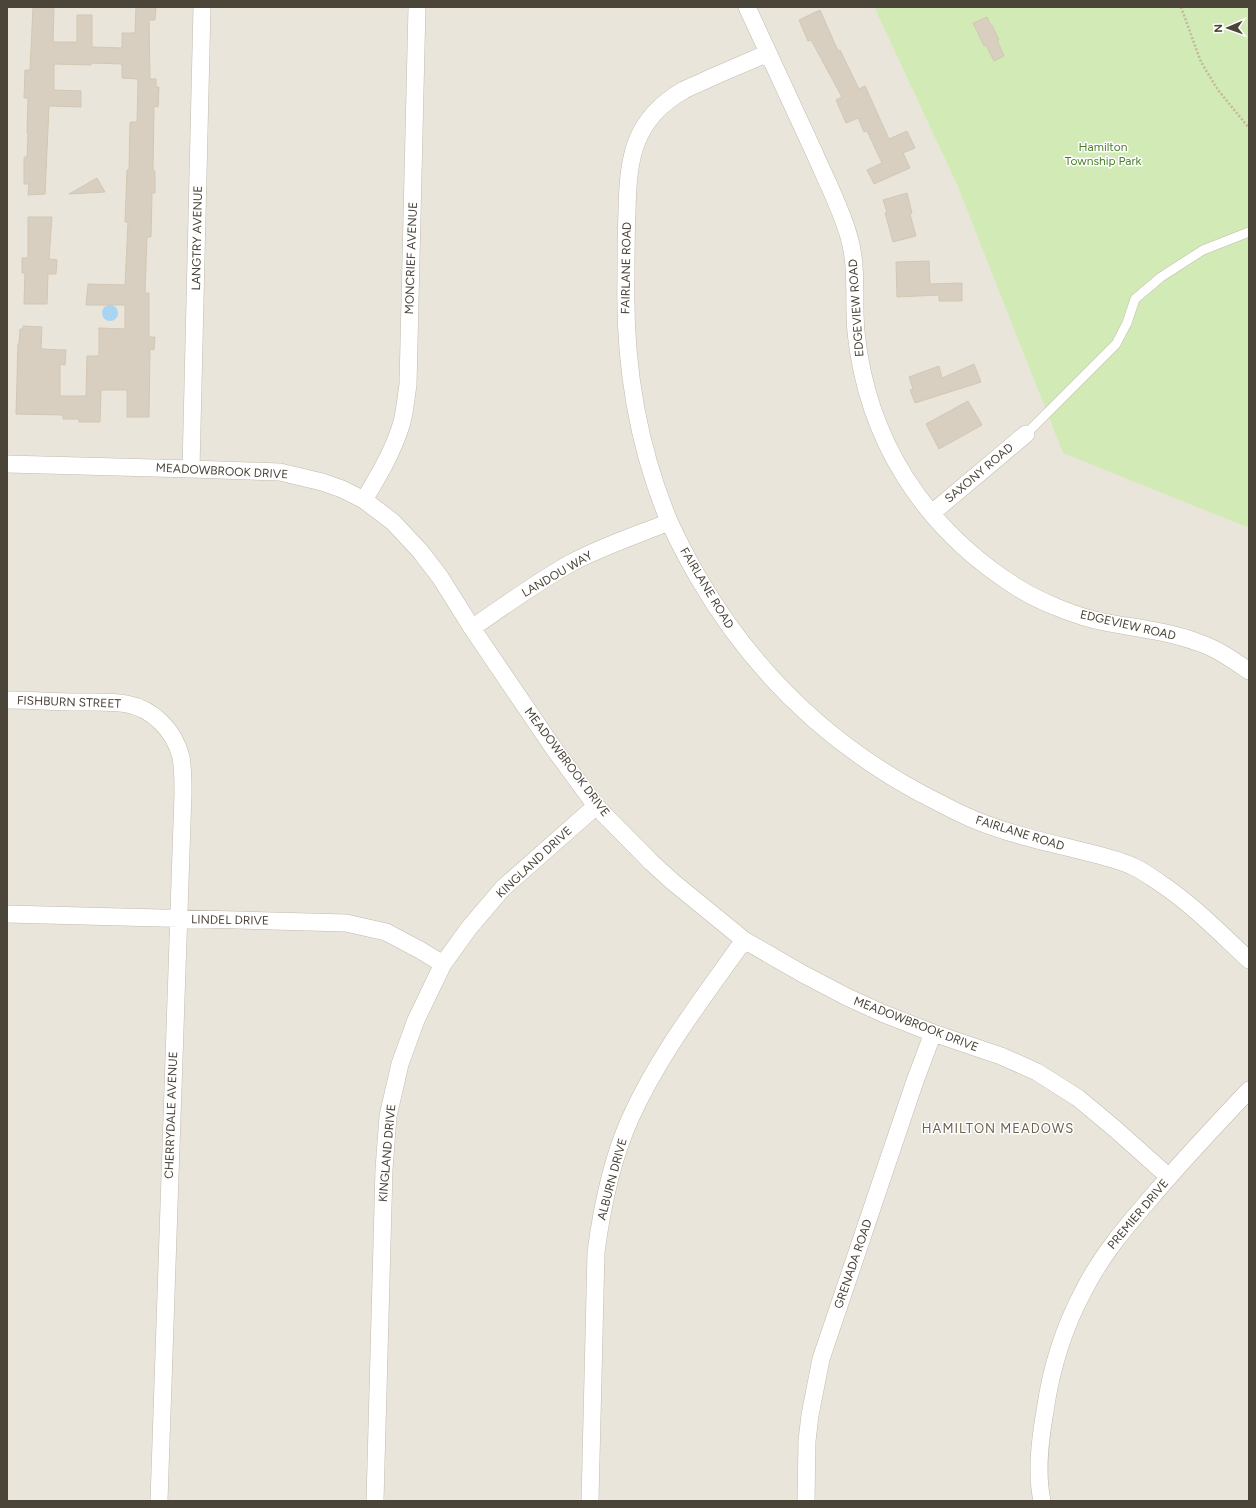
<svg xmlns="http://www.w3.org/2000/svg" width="1256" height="1508" font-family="Figtree,sans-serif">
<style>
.residential{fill:#eae5da}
.green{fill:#d2eab5}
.water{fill:#a9d4f2}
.building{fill:#d8cfc1;stroke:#d3c7b4}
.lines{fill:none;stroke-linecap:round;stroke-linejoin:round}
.service-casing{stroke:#c2bbae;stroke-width:10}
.minor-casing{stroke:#c2bbae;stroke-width:18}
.path{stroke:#c4b79f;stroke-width:2.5;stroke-dasharray:2 2;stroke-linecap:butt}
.service{stroke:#fff;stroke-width:9}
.minor{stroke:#fff;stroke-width:17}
.labels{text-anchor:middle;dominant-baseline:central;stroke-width:3;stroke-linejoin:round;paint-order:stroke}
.park-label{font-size:12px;fill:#4a7f2a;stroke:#fff}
.street-label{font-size:12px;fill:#4b4439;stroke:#fff}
.neighbourhood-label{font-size:13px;letter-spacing:1px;fill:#6e6250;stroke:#fff}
</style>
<rect width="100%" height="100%" fill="#f6f3ec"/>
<path class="residential" d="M7 7H874L957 185 1063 452 1249 528V1501H7Z"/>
<path class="green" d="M874 7H1249V528L1063 453 957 185Z"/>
<path class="water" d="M102 313a8 8 0 1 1 16 0a8 8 0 1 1-16 0Z"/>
<path class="building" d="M33 7H54L53 42H77V15H92V47L122 48V33H135L136 7H156L155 20H149L150 79H156V87H159L158 107 154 106 153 171H155V193H152L151 237H147L145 293H149V337H155L154 350 150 349 149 417H127V390H101L100 422H79V419H63V415L16 414 18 344H19L20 329H23V326L42 327 41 349 66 350 65 365 60 364V396H86L87 356H99V328L125 329V305H86L88 284 125 285 128 222H125L127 170H129L130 122H137L138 79 122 78V64L91 63V65L54 64V90L81 91V107L49 106 45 194 28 195 29 184H24V157H27L28 134 27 133 28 98H24L25 70H30Z
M820 10 838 51 840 50 859 89 865 86 889 139 907 131 915 148 903 153 910 168 874 184 867 170 882 163 867 131 864 132 858 118 846 123 836 100 842 97 811 40 808 41 799 20Z
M987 17 991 26 992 25 999 40H997L1004 56 994 61 986 45 984 46 973 23Z
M97 178 105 192 69 194Z
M907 193 912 213 910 214 916 236 893 242 885 213 887 212 883 200Z
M28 217H52L49 259 57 260 56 274H48L47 304H24L25 273H22V258H28Z
M929 261 930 284 962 283V301H939V295L897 297 896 262Z
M974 364 981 382 915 403 910 390 913 389 909 377 939 366 942 378Z
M968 401 982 425 939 449 926 424Z"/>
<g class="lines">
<g class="service-casing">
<path id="service" d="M1026 434 1116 344 1127 323 1135 299 1161 277 1203 250 1249 232"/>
</g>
<g class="minor-casing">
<path id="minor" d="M747 7C769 55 792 104 814 152 826 180 841 208 849 237 858 267 853 301 856 332 867 440 924 528 1015 586 1038 601 1077 617 1104 622 1135 628 1167 631 1197 642 1216 648 1233 660 1249 671
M768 53C748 62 728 70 708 79 700 83 692 86 684 90 633 119 628 158 627 212 626 234 626 256 626 278 624 360 637 444 669 521 678 541 688 560 699 579 754 673 827 743 922 794 940 803 957 813 975 820 1009 834 1046 842 1082 851 1099 855 1116 859 1132 866 1142 870 1151 877 1160 883 1193 905 1220 933 1249 960
M7 464 191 469 280 472 322 482 342 489 364 500 393 522 420 551 440 577 472 628 552 746 596 806 651 862 673 882 744 940 803 974 847 997 882 1013 933 1033 1001 1056 1037 1072 1078 1098 1114 1128 1169 1177
M191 469 202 7
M364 500C379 475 394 450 402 422 405 410 406 397 408 385L417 7
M932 513 1026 434
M472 628C504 606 537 582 571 563 603 546 637 535 669 522
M7 700C31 700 54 702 78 702 94 702 111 701 127 704 153 709 174 730 181 757 183 769 183 781 183 793L159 1501
M7 914 346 923 386 932 420 950 443 964
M375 1501 384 1169 388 1116 400 1064 416 1020 443 964 469 928 503 888 596 806
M590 1501 596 1252C602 1207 611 1161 630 1119 659 1054 703 998 744 940
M806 1501 807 1441 810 1415 821 1359 915 1081 933 1033
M1042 1501C1036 1472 1040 1440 1045 1411 1051 1369 1064 1327 1084 1290 1101 1256 1125 1228 1149 1200 1181 1162 1215 1126 1249 1090"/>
</g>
<path class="path" d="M1181 7 1201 62 1218 90 1249 128"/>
<use href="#service" class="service"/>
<use href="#minor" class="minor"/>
</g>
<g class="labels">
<g class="park-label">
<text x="1103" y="147">Hamilton<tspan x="1103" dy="14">Township Park</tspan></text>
</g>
<g class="street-label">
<text transform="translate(197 238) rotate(-89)">LANGTRY AVENUE</text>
<text transform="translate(411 258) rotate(-88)">MONCRIEF AVENUE</text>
<text transform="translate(626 268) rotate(-89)">FAIRLANE ROAD</text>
<text transform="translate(856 308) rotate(-94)">EDGEVIEW ROAD</text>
<text transform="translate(222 471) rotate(3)">MEADOWBROOK DRIVE</text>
<text transform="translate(979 473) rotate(-40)">SAXONY ROAD</text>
<text transform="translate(557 574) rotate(-30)">LANDOU WAY</text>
<text transform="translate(707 588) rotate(59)">FAIRLANE ROAD</text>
<text transform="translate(1128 625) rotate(13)">EDGEVIEW ROAD</text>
<text transform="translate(69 702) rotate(2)">FISHBURN STREET</text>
<text transform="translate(567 762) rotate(53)">MEADOWBROOK DRIVE</text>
<text transform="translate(1020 833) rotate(17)">FAIRLANE ROAD</text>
<text transform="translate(534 862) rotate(-43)">KINGLAND DRIVE</text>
<text transform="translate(230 920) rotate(1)">LINDEL DRIVE</text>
<text transform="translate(916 1024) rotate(21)">MEADOWBROOK DRIVE</text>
<text transform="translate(171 1115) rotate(-88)">CHERRYDALE AVENUE</text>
<text transform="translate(387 1153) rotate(-85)">KINGLAND DRIVE</text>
<text transform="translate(612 1179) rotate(-75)">ALBURN DRIVE</text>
<text transform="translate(1138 1214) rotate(-50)">PREMIER DRIVE</text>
<text transform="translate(853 1264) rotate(-71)">GRENADA ROAD</text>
</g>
<g class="neighbourhood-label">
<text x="998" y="1128">HAMILTON MEADOWS</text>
</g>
</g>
<rect width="1256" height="1508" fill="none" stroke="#4b4439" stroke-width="16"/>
<g transform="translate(1228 28) rotate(268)" stroke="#ffffff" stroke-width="3" paint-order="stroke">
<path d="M0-3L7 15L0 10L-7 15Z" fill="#4b4439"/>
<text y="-6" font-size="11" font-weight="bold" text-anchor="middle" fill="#4b4439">N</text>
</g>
</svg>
